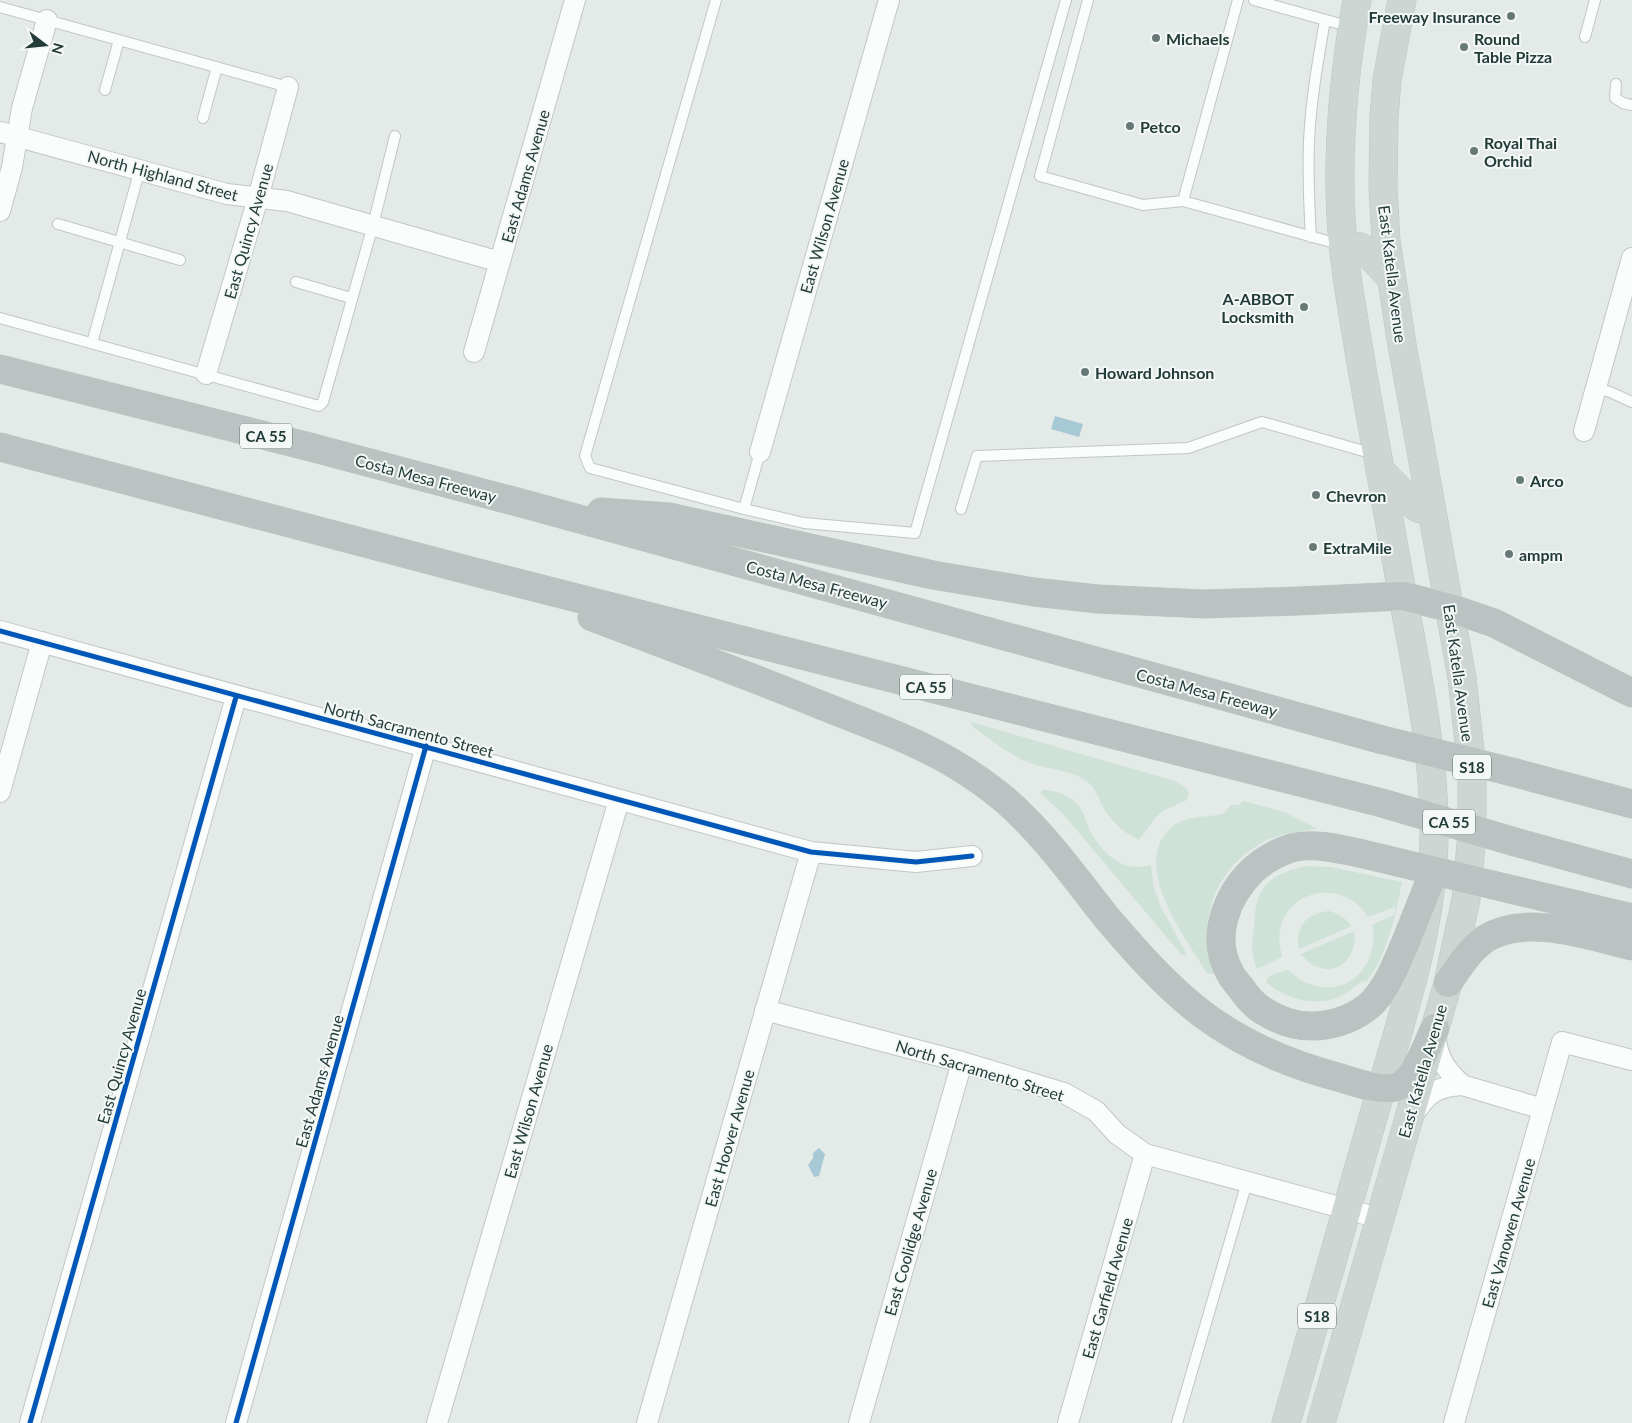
<svg xmlns="http://www.w3.org/2000/svg" width="1632" height="1423" font-family="Lato,sans-serif">
<style>
.green{fill:#cee2d8}
.water{fill:#a7c8d5}
.lines{fill:none;stroke-linecap:round;stroke-linejoin:round}
.service-casing{stroke:#c1c7c5;stroke-width:12}
.minor-casing{stroke:#c1c7c5;stroke-width:22}
.primary-casing{stroke:#bdc6c4;stroke-width:29}
.motorway-casing{stroke:#bdc6c4;stroke-width:29}
.service{stroke:#fbfcfc;stroke-width:10}
.minor{stroke:#fbfcfc;stroke-width:20}
.primary{stroke:#ced6d4;stroke-width:28}
.motorway{stroke:#bbc2c2;stroke-width:28}
.motorway-bridge-casing{stroke:#bdc6c4;stroke-width:29;stroke-linecap:butt}
.motorway-bridge{stroke:#bbc2c2;stroke-width:28}
.cycleway-casing{stroke:#f3f8f6;stroke-width:8}
.cycleway{stroke:#0057b8;stroke-width:5}
.poi-dot{fill:#677976;stroke:#f3f8f6;stroke-width:2}
.labels{text-anchor:middle;dominant-baseline:central;stroke-width:4;stroke-linejoin:round;paint-order:stroke}
.shield{fill:#f3f8f6;stroke:#617472;stroke-width:1}
.shield-label{font-size:15px;font-weight:bold;fill:#233c39}
.poi-label{font-size:16px;font-weight:bold;fill:#233c39;stroke:#f3f8f6;text-anchor:start}
.street-label{font-size:16px;fill:#233c39;stroke:#f3f8f6}
</style>
<rect width="100%" height="100%" fill="#e4eae8"/>
<path class="green" d="M971 722 1175 781 1187 789 1189 794 1187 800 1164 810 1156 817 1139 840C1126 834 1114 824 1107 813 1100 803 1097 791 1089 783 1075 770 1048 770 1030 763 1009 755 990 739 972 726Z
M1042 790C1057 790 1076 797 1083 813 1086 818 1087 825 1090 831 1099 847 1116 867 1136 867 1141 867 1146 866 1151 865L1154 888 1162 909 1185 951 1186 957 1180 953 1080 834 1059 810 1041 794Z
M1244 801 1284 812 1318 829C1301 831 1284 833 1269 839 1264 841 1260 844 1255 847 1222 868 1203 906 1208 945 1210 955 1214 966 1217 975L1207 973C1185 937 1125 859 1176 824 1185 818 1198 817 1209 816 1213 815 1220 816 1224 813 1227 811 1228 807 1231 805H1238Z
M1307 866 1331 867 1402 882C1397 908 1392 934 1380 959 1377 967 1371 975 1366 982L1363 981C1354 987 1345 995 1336 998 1311 1007 1284 998 1266 982L1269 976 1286 970C1292 971 1294 975 1299 979 1304 982 1311 985 1317 986 1353 995 1380 959 1372 925L1394 915 1395 907 1368 917C1346 880 1289 886 1280 930 1278 939 1280 948 1282 957L1257 969C1250 954 1252 942 1254 927 1255 916 1255 905 1259 896 1267 876 1289 870 1307 866Z
M1329 911C1340 914 1345 918 1352 926L1299 949C1295 927 1306 913 1329 911Z
M1354 931C1359 967 1323 983 1301 954Z"/>
<path class="water" d="M1055 416 1083 424 1079 437 1051 429Z
M819 1148 825 1154 819 1176 814 1177 808 1165 813 1158V1153Z"/>
<g class="lines">
<g class="service-casing">
<path id="service" d="M716 0 585 456 590 468 744 509 760 452
M1088 0 1040 176 1143 205 1183 201
M1238 0 1183 201 1342 245
M1254 0 1351 27
M0 7 288 87
M1585 37 1595 0
M1616 84 1615 98 1623 103 1632 105
M105 90 119 40
M203 118 217 67
M58 224 180 260
M1311 237C1309 205 1308 173 1309 141 1311 100 1318 60 1325 20
M296 282 351 298
M0 318 319 406 323 402 373 225 395 136
M92 343 140 169
M1596 388 1610 392 1632 402
M744 509 804 523 915 533 1066 0
M961 509 977 456 1188 448 1262 422 1374 454
M1177 1423 1247 1182"/>
</g>
<g class="minor-casing">
<path id="minor" d="M0 132 227 194 287 201 500 262
M0 211 12 167 22 108 47 20
M474 352 575 0
M206 374 258 198 288 87
M1584 431 1632 258
M760 452 889 0
M0 631 811 852 916 862 972 856
M0 792 42 642
M765 1010 962 1062 1064 1093 1096 1111 1117 1134 1145 1154 1379 1218
M1435 1033C1437 1057 1444 1068 1462 1085
M1413 1115C1428 1093 1435 1087 1462 1085L1543 1109
M30 1423 236 697
M236 1423 426 746
M437 1423 619 800
M647 1423 811 852
M859 1423 962 1062
M1068 1423 1145 1154
M1454 1423 1562 1042 1632 1060"/>
</g>
<g class="primary-casing">
<path id="primary" d="M1343 245 1360 247 1365 250 1391 278
M1380 470 1416 507 1421 509 1431 507
M1286 1423C1316 1318 1346 1213 1376 1107 1401 1020 1433 929 1434 837 1435 754 1417 673 1402 592 1389 518 1375 443 1362 369 1354 319 1344 269 1341 218 1337 144 1344 72 1357 0
M1321 1423 1448 983 1466 899 1472 834V770L1462 678 1401 339 1386 241 1383 187 1384 117 1387 80 1402 0"/>
</g>
<g class="motorway-casing">
<path id="motorway" d="M0 369 310 447 532 506 1379 739
M0 447 471 571 1382 803
M601 512 669 517 933 575 1034 592 1098 599 1204 604 1298 601 1403 596 1450 608 1494 623 1632 693
M592 617C669 646 747 675 823 706 866 723 911 739 951 762 976 777 1001 794 1021 815 1053 846 1079 883 1107 918 1136 952 1166 986 1201 1013 1243 1045 1291 1065 1341 1078 1356 1083 1387 1093 1401 1085 1417 1075 1427 1045 1435 1028
M1516 773 1632 804
M1515 842 1632 874
M1359 853C1339 849 1316 843 1296 847 1281 850 1264 860 1253 870 1226 896 1210 938 1230 973 1233 979 1237 983 1241 988 1247 997 1253 1004 1262 1010 1279 1021 1295 1027 1315 1026 1336 1025 1358 1017 1373 1002 1389 985 1398 960 1407 939 1415 919 1423 899 1431 879
M1497 886 1632 918
M1448 983C1458 968 1469 950 1485 939 1526 913 1589 936 1632 946"/>
</g>
<use href="#service" class="service"/>
<use href="#minor" class="minor"/>
<use href="#primary" class="primary"/>
<use href="#motorway" class="motorway"/>
<g class="motorway-bridge-casing">
<path id="motorway-bridge" d="M1379 739 1516 773
M1382 803 1515 842
M1359 853 1497 886"/>
</g>
<use href="#motorway-bridge" class="motorway-bridge"/>
<g class="cycleway-casing">
<path id="cycleway" d="M0 631 811 852 916 862 972 856
M30 1423 236 697
M236 1423 426 746"/>
</g>
<use href="#cycleway" class="cycleway"/>
</g>
<g class="poi-dot">
<circle cx="1511" cy="16" r="5"/>
<circle cx="1156" cy="38" r="5"/>
<circle cx="1464" cy="47" r="5"/>
<circle cx="1130" cy="126" r="5"/>
<circle cx="1474" cy="151" r="5"/>
<circle cx="1304" cy="307" r="5"/>
<circle cx="1085" cy="372" r="5"/>
<circle cx="1520" cy="480" r="5"/>
<circle cx="1316" cy="495" r="5"/>
<circle cx="1313" cy="547" r="5"/>
<circle cx="1509" cy="554" r="5"/>
</g>
<g class="labels">
<g class="shield">
<rect x="240" y="423.5" width="52" height="25" rx="4"/>
<rect x="900" y="674.5" width="52" height="25" rx="4"/>
<rect x="1453" y="754.5" width="38" height="25" rx="4"/>
<rect x="1423" y="809.5" width="52" height="25" rx="4"/>
<rect x="1298" y="1303.5" width="38" height="25" rx="4"/>
</g>
<g class="shield-label">
<text x="266" y="436">CA 55</text>
<text x="926" y="687">CA 55</text>
<text x="1472" y="767">S18</text>
<text x="1449" y="822">CA 55</text>
<text x="1317" y="1316">S18</text>
</g>
<g class="poi-label">
<text x="1501" y="16" text-anchor="end">Freeway Insurance</text>
<text x="1166" y="38">Michaels</text>
<text x="1474" y="38">Round<tspan x="1474" dy="18">Table Pizza</tspan></text>
<text x="1140" y="126">Petco</text>
<text x="1484" y="142">Royal Thai<tspan x="1484" dy="18">Orchid</tspan></text>
<text x="1294" y="298" text-anchor="end">A-ABBOT<tspan x="1294" dy="18">Locksmith</tspan></text>
<text x="1095" y="372">Howard Johnson</text>
<text x="1530" y="480">Arco</text>
<text x="1326" y="495">Chevron</text>
<text x="1323" y="547">ExtraMile</text>
<text x="1519" y="554">ampm</text>
</g>
<g class="street-label">
<text transform="translate(163 175) rotate(15)">North Highland Street</text>
<text transform="translate(525 176) rotate(-74)">East Adams Avenue</text>
<text transform="translate(824 226) rotate(-74)">East Wilson Avenue</text>
<text transform="translate(248 231) rotate(-74)">East Quincy Avenue</text>
<text transform="translate(1393 274) rotate(83)">East Katella Avenue</text>
<text transform="translate(426 478) rotate(15)">Costa Mesa Freeway</text>
<text transform="translate(817 584) rotate(15)">Costa Mesa Freeway</text>
<text transform="translate(1459 673) rotate(82)">East Katella Avenue</text>
<text transform="translate(1207 692) rotate(15)">Costa Mesa Freeway</text>
<text transform="translate(409 729) rotate(15)">North Sacramento Street</text>
<text transform="translate(121 1056) rotate(-74)">East Quincy Avenue</text>
<text transform="translate(980 1070) rotate(17)">North Sacramento Street</text>
<text transform="translate(1422 1071) rotate(-74)">East Katella Avenue</text>
<text transform="translate(319 1081) rotate(-74)">East Adams Avenue</text>
<text transform="translate(528 1111) rotate(-74)">East Wilson Avenue</text>
<text transform="translate(729 1138) rotate(-74)">East Hoover Avenue</text>
<text transform="translate(1508 1233) rotate(-74)">East Vanowen Avenue</text>
<text transform="translate(910 1242) rotate(-74)">East Coolidge Avenue</text>
<text transform="translate(1107 1288) rotate(-74)">East Garfield Avenue</text>
</g>
</g>
<g transform="translate(45 45) rotate(106)" stroke="#f3f8f6" stroke-width="4" paint-order="stroke">
<path d="M0-4L9 19L0 12L-9 19Z" fill="#233c39"/>
<text y="-8" font-size="14" font-weight="bold" text-anchor="middle" fill="#233c39">N</text>
</g>
</svg>
